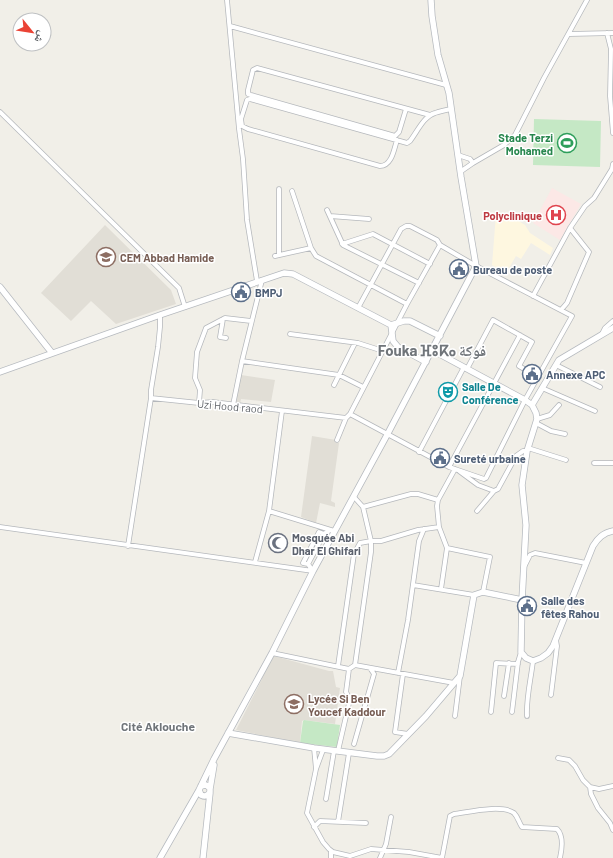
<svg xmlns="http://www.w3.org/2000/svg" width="613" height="858" font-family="Barlow,'Noto Naskh Arabic','Noto Sans Tifinagh',sans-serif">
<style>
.commercial{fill:#fef7e0}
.education{fill:#e1ded6}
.medical{fill:#fce8e6}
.green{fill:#c5e8c5}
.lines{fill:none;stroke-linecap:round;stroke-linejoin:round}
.street-casing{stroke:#b5b8bc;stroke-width:5.5}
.secondary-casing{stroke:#b6babf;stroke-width:7}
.street{stroke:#fff;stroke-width:4}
.secondary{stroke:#fff;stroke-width:5.5}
.labels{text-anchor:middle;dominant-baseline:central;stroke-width:3;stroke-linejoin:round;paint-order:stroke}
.leisure-label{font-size:11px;font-weight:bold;fill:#27864d;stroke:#fff;text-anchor:end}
.health-label{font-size:11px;font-weight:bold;fill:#be3a42;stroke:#fff;text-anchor:end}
.education-label{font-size:11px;font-weight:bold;fill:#785e54;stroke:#fff;text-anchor:start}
.service-label{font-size:11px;font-weight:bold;fill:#4e5e75;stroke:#fff;text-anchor:start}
.culture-label{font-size:11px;font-weight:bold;fill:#0d838f;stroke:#fff;text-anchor:start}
.street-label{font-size:11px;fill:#5f6368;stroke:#fff}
.worship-label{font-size:11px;font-weight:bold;fill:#5b616d;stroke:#fff;text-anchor:start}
.neighbourhood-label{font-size:12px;font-weight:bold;fill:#70757a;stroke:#fff}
.district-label{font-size:15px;font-weight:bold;fill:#70757a;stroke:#fff}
</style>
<rect width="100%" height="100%" fill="#f1efe8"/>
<path class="commercial" d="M506 213 525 225 530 233 553 248 550 255 531 243 521 259 516 256 506 273 492 265 496 214Z"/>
<path class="education" d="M105 225 171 290 176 304 116 324 91 301 71 321 41 293Z
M241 375 275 380 271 402 241 399 240 405 235 404Z
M312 436 336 440V443H339L331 501 335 503V507L320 503 316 523 301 517Z
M274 656 329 671H333L336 687 340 688 335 724 304 720 302 721 300 743 236 730 262 679 260 678Z"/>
<path class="medical" d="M552 188 581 204 560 240 533 223Z"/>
<path class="green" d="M534 119 601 121 600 167 533 165Z
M304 720 340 725 337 747 300 743 303 721Z"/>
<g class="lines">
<g class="street-casing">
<path id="street" d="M227 0 239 129 243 159 247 220 257 281
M230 26 446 85
M607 33 611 49 610 96 613 133
M569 34 613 33
M406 109 399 132 395 136 251 95 248 94V90L253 70 257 68 430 115
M0 112 179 288 185 307
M397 140C394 149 392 166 380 166L248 129 242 126 241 119 247 100 250 99 407 143 410 141C417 132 424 116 435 113 441 111 446 110 451 109
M458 155 470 159 473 163 460 172
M473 163 504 145 515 135 544 78 587 0
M279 189V255
M292 191 311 248
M327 210 343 245 419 283
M330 216 369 219
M342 244 373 234 430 264
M275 256 311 248 316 256 407 304
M533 296 570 228 585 206 594 198 612 169 613 164
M561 310 567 303 589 252 570 228
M160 315V327L158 347 151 390V398L199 403 213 402 346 418 350 414 449 467 484 479 486 478 525 400 572 316 476 266 440 245 437 240 410 226H406L401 229 358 308
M223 319 220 337 226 338
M290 334 358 343 383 351
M602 334 605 328 613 321
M242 361 339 375 363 387
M556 365 600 387
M467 369 493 320 532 342 519 366 538 377
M334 385 355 343
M542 388 595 411
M199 403 200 390 195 378 197 352 206 328 225 318 251 321
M233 405 242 361 262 280
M350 414 407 304 440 245
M537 419 550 415 559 405
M536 423 551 431 565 434
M337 440 346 418
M528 448 566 460
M419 452 464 367
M594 463H613
M449 467 520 335
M459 471 478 485 494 491 498 489 516 456 523 451H527
M354 497 363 507 371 541V552L355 665
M363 507 411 494H418L438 500
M269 511 334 531
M477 511 494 491
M0 527 313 571
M439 527 437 506 438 500 455 469
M128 546 151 398
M255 562 269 511 282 411
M308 564 303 563 319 532 324 534
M525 565 530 555 535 553 586 563
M313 571 308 564 324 534 330 530
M413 585 474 595
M441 589 447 548
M272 653 349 669 355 665 454 683
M338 666 354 554 360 543 371 541H381L418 530 439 527 447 548 490 557 483 592
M398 673 408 620 419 541 424 529
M403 674 395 732 408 734
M551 695 557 646 556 640
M504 696 509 663
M491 712 496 663 518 664
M512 712 518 662 521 652
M455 716 460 676
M527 716C526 698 531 679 533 661
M354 744 374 674 370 668
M314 748 316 769 323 750
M338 751 350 699 346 692 349 669
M558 758 569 760 575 766 583 780 590 787 591 794 598 808 610 823 613 830
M316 769 307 813 323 842 329 849 333 852 350 856 371 849 409 852 442 858 450 816 454 814C469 812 502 804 514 813 518 817 519 823 522 827L557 829C564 836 562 849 560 858
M590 787 599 789 613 786
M326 799 334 751
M338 822 349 753
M314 827 320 821 366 823
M331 858V851
M380 858 386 844 391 817"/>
</g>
<g class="secondary-casing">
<path id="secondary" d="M0 287 52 353
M391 325 393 341 398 347 426 362
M432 350 525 400 532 405 536 413 537 419 527 451 522 485 526 525 522 600 521 652 526 658 533 661 541 658 548 653 553 646 593 546C598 538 603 533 613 531
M0 372 160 315 284 273 293 274 391 325 404 321H410L440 336
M532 405 559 360 613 328
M228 733 314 748 377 756H384L389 754 426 716 460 676 474 595 483 592 522 600
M201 786 206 785 210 788V792C208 796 205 797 201 795L199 790 214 759 272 653 313 571 387 435 476 266 461 177 449 93 438 55 432 16 431 0
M210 789 214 765
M160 858 199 790
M203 858 210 793"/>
</g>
<use href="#street" class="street"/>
<use href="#secondary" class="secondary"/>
</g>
<defs>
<g id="stadium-ring" transform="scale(1)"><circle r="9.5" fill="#fff" stroke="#2e9e5b" stroke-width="1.5"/><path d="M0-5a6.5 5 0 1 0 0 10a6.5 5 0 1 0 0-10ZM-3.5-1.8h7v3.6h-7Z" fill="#2e9e5b"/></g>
<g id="hospital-ring" transform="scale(1)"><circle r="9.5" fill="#fff" stroke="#e0444e" stroke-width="1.5"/><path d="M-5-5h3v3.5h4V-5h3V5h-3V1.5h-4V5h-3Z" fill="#e0444e"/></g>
<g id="school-ring" transform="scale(1)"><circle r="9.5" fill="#fff" stroke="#8d6e63" stroke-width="1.5"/><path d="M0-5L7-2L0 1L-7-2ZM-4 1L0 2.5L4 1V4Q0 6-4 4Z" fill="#8d6e63"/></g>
<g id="civic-ring" transform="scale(1)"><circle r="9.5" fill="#fff" stroke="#5c6f8a" stroke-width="1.5"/><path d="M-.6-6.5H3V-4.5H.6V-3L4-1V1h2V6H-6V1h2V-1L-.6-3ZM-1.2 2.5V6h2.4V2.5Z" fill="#5c6f8a"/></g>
<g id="theatre-ring" transform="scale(1)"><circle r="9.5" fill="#fff" stroke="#0f9aa8" stroke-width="1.5"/><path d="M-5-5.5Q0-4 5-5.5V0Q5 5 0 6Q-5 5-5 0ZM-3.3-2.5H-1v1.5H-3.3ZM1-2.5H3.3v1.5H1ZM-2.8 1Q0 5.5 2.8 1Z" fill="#0f9aa8"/></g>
<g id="mosque-ring" transform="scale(1)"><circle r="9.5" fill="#fff" stroke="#6b7280" stroke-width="1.5"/><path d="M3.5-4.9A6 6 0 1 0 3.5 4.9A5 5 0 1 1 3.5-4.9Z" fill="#6b7280"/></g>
</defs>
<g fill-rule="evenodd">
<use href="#stadium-ring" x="567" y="143"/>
<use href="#hospital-ring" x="556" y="215"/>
<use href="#school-ring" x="106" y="257"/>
<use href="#civic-ring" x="459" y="269"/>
<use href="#civic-ring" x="241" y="292"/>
<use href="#civic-ring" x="532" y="374"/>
<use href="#theatre-ring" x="448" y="392"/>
<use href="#civic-ring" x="440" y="458"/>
<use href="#mosque-ring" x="278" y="543"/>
<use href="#civic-ring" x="527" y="606"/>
<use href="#school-ring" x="294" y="704"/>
</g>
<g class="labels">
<g class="leisure-label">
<text x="553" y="137">Stade Terzi<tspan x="553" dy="13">Mohamed</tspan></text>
</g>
<g class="health-label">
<text x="542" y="215">Polyclinique</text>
</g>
<g class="education-label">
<text x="120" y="257">CEM Abbad Hamide</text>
<text x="308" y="698">Lycée Si Ben<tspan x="308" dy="13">Youcef Kaddour</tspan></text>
</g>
<g class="service-label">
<text x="473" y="269">Bureau de poste</text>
<text x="255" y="292">BMPJ</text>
<text x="546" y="374">Annexe APC</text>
<text x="454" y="458">Sureté urbaine</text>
<text x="541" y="600">Salle des<tspan x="541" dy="13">fêtes Rahou</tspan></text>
</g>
<g class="culture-label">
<text x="462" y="386">Salle De<tspan x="462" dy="13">Conférence</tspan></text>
</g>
<g class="street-label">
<text transform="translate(230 406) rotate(5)">Uzi Hood raod</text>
</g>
<g class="worship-label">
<text x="292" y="537">Mosquée Abi<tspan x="292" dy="13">Dhar El Ghifari</tspan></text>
</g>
<g class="neighbourhood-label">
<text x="158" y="726">Cité Aklouche</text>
</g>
<g class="district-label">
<text x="432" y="350">Fouka ⴼⵓⴽⴰ فوكة</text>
</g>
</g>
<g transform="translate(32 32) rotate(120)"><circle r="19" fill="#ffffff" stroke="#bfc1c3"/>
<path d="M0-3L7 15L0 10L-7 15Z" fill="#ea4335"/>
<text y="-6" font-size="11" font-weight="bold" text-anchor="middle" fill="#5f6368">ش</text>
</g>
</svg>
